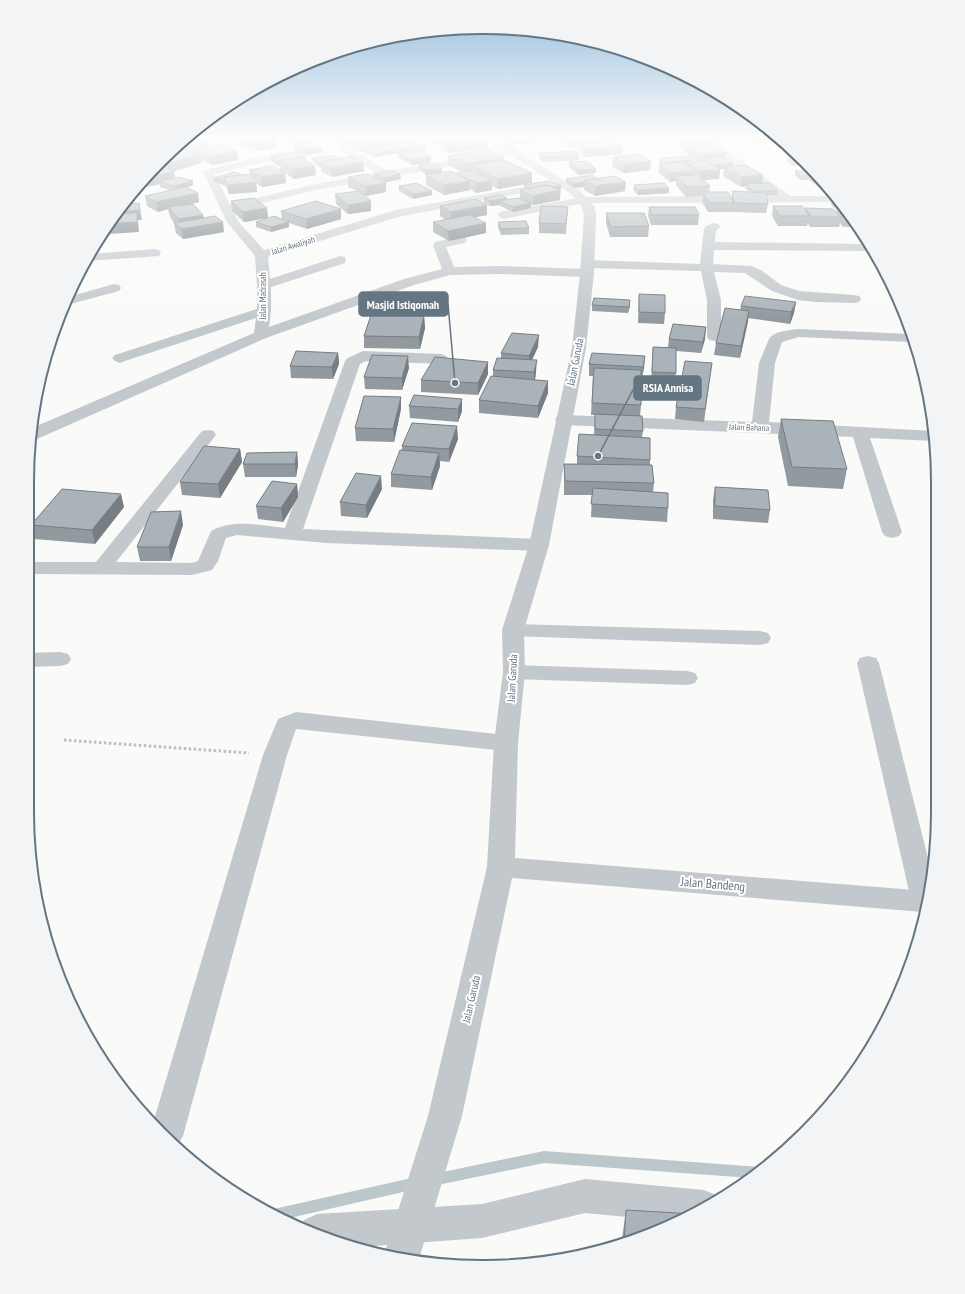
<svg xmlns="http://www.w3.org/2000/svg" width="965" height="1294" font-family="'PT Sans Narrow',sans-serif">
<style>
.lines{fill:none;stroke-linecap:round;stroke-linejoin:round}
.stream{fill:#bbc7cb;fill-rule:evenodd}
.path{stroke:#bbbfc2;stroke-width:3;stroke-dasharray:2.5 2.5;stroke-linecap:butt}
.minor{fill:#c3c8cc;fill-rule:evenodd}
.tertiary{fill:#c3c8cc;fill-rule:evenodd}
.wall{fill:#929a9f;fill-rule:evenodd}
.shaded-wall{fill:#777d82}
.building{fill:#aab3b9;stroke:#777d82}
.labels{text-anchor:middle;dominant-baseline:central;stroke-width:4;stroke-linejoin:round;paint-order:stroke}
.far-street-label{font-size:9px;fill:#657683;stroke:#fff}
.street-label{font-size:11px;fill:#657683;stroke:#fff}
.near-street-label{font-size:13px;fill:#657683;stroke:#fff}
.rim{fill:none;stroke:#657683;stroke-width:2}
.leader{fill:none;stroke:#657683;stroke-width:1.5}
.callout-dot{fill:#657683;stroke:#fff;stroke-width:1.5}
.callout{fill:#657683;stroke:#657683;stroke-width:1.5}
.callout-label{font-size:12px;text-anchor:middle;font-weight:bold;fill:#fff}
</style>
<rect width="100%" height="100%" fill="#fafaf8"/>
<g class="lines">
<path class="stream" d="M544 1151 760 1167 764 1169 751 1178 544 1163 433 1186 429 1184 427 1180 429 1176 433 1174Z
M416 1177 420 1179 422 1183 420 1187 416 1189 281 1220 269 1212 274 1209Z"/>
<path class="path" d="M64 740 249 753"/>
<path class="minor" d="M698 138H710L790 196H835L841 202 584 203 503 219 499 217 497 215 499 213 503 211 584 197 775 196Z
M343 144 387 171 513 149 518 152 513 155 316 190 233 210 238 221 264 250 396 210 549 182 554 185 549 188 398 217 268 257 270 279 340 256 345 257 346 260 345 263 271 287V311L269 327 404 279 442 269 433 245 435 242 461 236 465 237 467 240 465 243 446 247 454 267 500 266 587 269 592 270 594 273 592 276 587 277 500 274 450 275 414 285 266 338 37 439 30 440 32 428 254 333 256 318 125 361 120 363 115 361 112 358 115 355 257 309V285L255 256 227 222 203 172 204 170 285 151 289 152 290 154 289 156 214 174 230 204 316 184 376 173 339 149 338 147Z
M714 223 718 224 720 227 716 231 715 242 866 244 870 251 714 250 713 264 752 266 761 270 781 285 799 291 854 295 859 296 861 299 859 302 854 303 817 302 798 300 772 291 745 273 714 272 721 300V337L719 340 714 341 709 340 707 337V300L701 271 588 268 583 267 582 264 583 261 588 260 700 264 704 229 706 226Z
M155 249 159 250 161 253 159 256 87 261 91 254Z
M114 284 119 285 121 288 119 291 63 306 68 297Z
M799 329 910 334 912 342H911L799 337 782 342 775 363 769 422 934 431V441L870 438 902 532 899 536 892 538 885 536 882 532 853 437 563 425 557 424 555 420 557 416 563 415 752 422 759 363 769 339C774 331 790 330 799 329Z
M363 351 441 354 446 356 449 359 446 362 441 364 366 361 360 364 303 529 539 539 546 541 549 545 546 549 539 551 326 543 237 535 226 538 218 561 212 570 192 575 28 574V562H96L202 431 208 430 214 431 216 435 116 562 192 563 198 561 211 531C234 519 260 525 285 528L345 361 348 358Z
M513 624 760 631 768 633 771 638 768 643 760 645 513 636 505 635 502 630 505 625Z
M60 652 68 654 71 659 68 664 60 666 27 667V653Z
M868 656 876 658 879 663 931 870 923 910 915 908 911 900 857 663 860 658Z
M514 665 687 671 695 673 698 678 695 683 687 685 514 679 506 677 503 672 506 667Z
M296 712 506 735 515 737 518 743 515 749 506 751 296 729 287 755 183 1136 176 1148 153 1123 263 755 278 719Z
M585 1179 704 1190 716 1195 718 1199 680 1222 585 1213 482 1238 360 1247 301 1227 304 1220 317 1214 482 1204Z"/>
<path class="tertiary" d="M494 138H505L517 150 579 190 594 206 596 215 594 273 586 348 549 545 524 630 525 672 518 743 515 858 927 891 923 912 512 878 462 1116 419 1259 393 1258 384 1255 428 1116 487 867 494 743 503 672 502 630 529 545 572 348 580 273 584 215 582 207 571 194 509 154Z"/>
</g>
<path class="wall" d="M185 138 206 142 207 147 237 151 238 160 212 165 200 159 201 163 174 171 175 178 193 181V185L187 188 199 202 190 204 203 215 204 218 224 232 183 239 176 233 174 223 170 217 168 209 158 212 147 206 145 196 172 191 160 187V184L137 189 152 170H154H153L160 161 169 155 177 152 171 151Z
M237 138 275 139 276 147 257 151 238 143Z
M288 138H314L315 143H314L323 148V152L306 155 294 149V144H296L288 140Z
M332 138H411V141L425 151 420 152 431 162 412 165 398 157V153L400 152 398 151 376 157 366 153V151L361 152 349 146 348 143 342 144Z
M429 138H487L488 148 449 153 442 149V144L434 145Z
M506 138H536V142L513 144Z
M557 138H583L586 141 622 154 585 157 577 150V146L567 147 557 139Z
M679 138H710L715 144 726 153 725 158 733 166 762 183 777 191V195L766 196 768 204 766 213 733 212H708L702 202 703 196 686 197 676 185V181L670 182 659 173V164H661L659 162 660 158 693 160V162H698L688 155V153L678 146ZM719 169H724L723 176 741 187 746 186 745 188 749 192 732 191V198L709 192 710 186 703 180 719 179 720 170Z
M747 138H779V142L753 143Z
M539 153 579 156V160L542 162 539 157Z
M305 156 306 161 315 166 316 175 294 179 280 170V165L278 166 271 161 270 157Z
M448 156 504 160 532 173V183L498 189 492 186V190L476 193 470 189V190L444 195 426 185V175L434 174 426 175 419 169V165L442 173 456 174V173L462 172 448 165Z
M788 156H798L806 165 792 166 787 161Z
M613 157 650 170 623 173 612 166Z
M312 158 340 159 363 162 364 171 332 177 321 171V168L313 162Z
M569 162 596 173 578 175 569 167Z
M249 170 286 183 262 187 256 183 257 192 229 194 226 186 214 182V178L250 175Z
M811 170 829 189 822 190 809 180H800L795 175V171Z
M374 174 401 179 385 182 386 192 366 196 361 194 371 211 348 214 336 204 335 194 357 191 348 187V177H374Z
M566 179H598L625 191 595 196 584 190V187L574 188 566 183Z
M524 185 560 191V200L533 205H531V208L513 212 500 206V205L490 206 484 203V198H507V200L520 199V190L524 189Z
M634 185 669 193 638 195 633 190Z
M399 186 432 195 413 199 399 191Z
M832 199 844 205 856 227H843L840 223 839 227H810L808 223 807 226H778L772 216 773 206 805 210V208L836 212 837 211 831 204Z
M231 201 267 208 268 218 244 222 232 211Z
M440 206 487 215 475 217 486 233 449 241 433 232V222L446 220 440 216Z
M649 207 699 215 698 225H651L648 216Z
M281 211 341 219 307 229 289 223V227L271 232 256 227V222L282 219Z
M606 213 649 226 648 237H610L606 223Z
M567 217 566 234 539 233V223Z
M498 222 529 228V234L501 235 498 227Z
M639 294 665 313 664 324 638 323Z
M796 302 794 313 790 324 748 318 740 358 714 355 716 343 740 310 741 306Z
M592 305 630 306 628 313 592 311Z
M424 316 425 328 420 349 364 348V336Z
M669 339H705L701 353 676 351V373L674 385 651 384 653 347H668Z
M538 347 532 360 536 372 535 380 548 381V393L538 418 479 413V400L493 376V370L501 358V353Z
M338 353 339 364 333 379 291 378 290 366Z
M645 356 642 379H641V405L640 416 643 431 642 437 650 460V465L654 483 653 492 668 508 667 522 591 517 592 495H564V464H577V456L594 435 595 415H591L593 376H589V364Z
M488 362V374L478 395 421 392V380Z
M712 363 704 422 675 419 676 407Z
M409 368 402 390 365 389 364 377Z
M414 395 462 411 458 422 410 418 409 406Z
M401 409 394 442 356 441 355 428Z
M781 419 847 469 843 489 788 486 778 437Z
M458 439 449 462 440 461V466L432 490 391 487V474L402 450V446Z
M240 449 242 462 220 498 182 495 180 482Z
M297 452 298 465 296 477H245L243 464Z
M297 484 298 497 283 522 258 519 256 506Z
M715 487 770 510 768 523 713 519V500Z
M382 489 367 518 341 516 340 502Z
M124 507 95 544 34 539 31 525Z
M183 525 171 561H140L137 547Z
M626 1210 629 1243 622 1244V1239Z"/>
<path class="shaded-wall" d="M314 138 315 143 299 146V141Z
M342 138H348V143L342 144Z
M385 138H411V144L394 143V146L366 149V151L361 152 360 143 385 139Z
M434 138H469L488 139V148L449 153V144L442 140V144L434 145Z
M521 138H536V142L513 144V139Z
M275 139 276 147 257 151 256 142Z
M586 141 577 142V146L567 147V142Z
M206 142 207 151 196 148 197 155 193 156 192 147Z
M716 142 715 151 689 146 688 153 689 144Z
M623 146 622 154 585 157 586 148Z
M425 147V151L401 153V149Z
M323 148V152L306 155V150Z
M398 148V153L376 157V153Z
M237 151 238 160 212 165 211 156Z
M726 153 725 162 701 159V154Z
M200 154 201 163 172 172H174L176 181 160 182V184L137 189 147 177 168 173 166 164Z
M305 156 306 161H279L280 165 278 166V161Z
M431 157V162L412 165V160Z
M504 158V167L471 165V172L465 173V164Z
M693 160 692 165 685 162V165L664 166 665 162Z
M651 161 650 170 623 173 624 164Z
M363 162 364 171 332 177 331 168Z
M733 163V168L724 167V169L709 170V165Z
M315 166 316 175 294 179 293 169Z
M442 169V173L426 175 425 170Z
M596 169V173L578 175V170Z
M720 170 719 179 698 180 699 171Z
M695 171V180L676 176V181L670 182 671 173Z
M285 173 286 183 262 187 261 177Z
M532 173V183L498 189V179Z
M400 174 401 179 384 183V178Z
M763 175 762 184H746V186L741 187 742 177Z
M193 181V185L174 191V186Z
M470 181V190L444 195V185Z
M492 181V190L476 193V183Z
M256 182 257 192 229 194 228 185Z
M585 182 584 187 574 188V183Z
M626 182 625 191 595 196V186Z
M386 183V192L366 196 365 186Z
M561 186 560 200 533 205V196L536 191Z
M669 188V193L638 195V190Z
M432 191V195L413 199V194Z
M198 193 199 202 170 209 168 207V209L158 212 156 202Z
M131 198 132 202 127 209 126 204Z
M507 198V203L500 201V205L490 206V201Z
M371 201V211L348 214V205Z
M139 203 142 220H138L139 232 109 234 108 225 118 212Z
M531 203V208L513 212V207Z
M487 205V215L451 222V212Z
M267 208 268 218 244 222 243 212Z
M341 209V219L307 229 306 219Z
M203 215 205 225 179 227 178 219Z
M223 222 224 232 183 239 182 229Z
M289 222V227L271 232V227Z
M486 223V233L449 241 448 231Z
M630 300V306L628 313 629 307Z
M796 302 794 313 790 324 791 312Z
M749 311 748 322 740 358 741 346Z
M424 316 425 328 420 349 419 337Z
M706 327 705 339 701 353 703 342Z
M539 335 538 347 528 368 529 356Z
M338 353 339 364 333 379 332 367Z
M408 356 409 368 402 390V378Z
M645 356 644 368 642 379 643 367Z
M537 360 536 372 534 385V372Z
M488 362V374L478 395V383Z
M548 381V393L538 418V406Z
M401 397V409L394 442 393 429Z
M462 399V411L458 422V409Z
M457 426 458 439 449 462V449Z
M240 449 242 462 220 498 218 484Z
M297 452 298 465 296 477 295 464Z
M439 453 440 466 432 490 431 477Z
M381 476 382 489 367 518 366 505Z
M297 484 298 497 283 522 281 508Z
M121 494 124 507 95 544 92 530Z
M181 511 183 525 171 561 169 547Z"/>
<path class="building" d="M185 138H187L206 142 192 147 179 144Z
M247 138H275V139L256 142Z
M293 138H314L299 141Z
M351 138H384L386 139 360 143Z
M452 138H487L488 139 449 144 442 140Z
M562 138H583L586 141 567 142Z
M680 138H710L716 142 689 144Z
M614 139 623 146 586 148 577 142Z
M311 141 323 148 306 150 294 144Z
M417 141 425 147 401 149 394 143Z
M222 144 237 151 211 156 196 148Z
M388 144 398 148 376 153 366 149Z
M715 144 726 153 701 154 689 146Z
M486 149 504 158 465 164 448 156Z
M183 150 200 154 166 164 159 162 166 155Z
M417 150 431 157 412 160 398 153Z
M576 151 579 156 542 157 539 153Z
M297 152 305 156 278 161 270 157Z
M640 154 651 161 624 164 613 157Z
M333 155 340 159 320 162V163L312 158Z
M352 156 363 162 331 168 320 162Z
M688 156 693 160 665 162 660 158Z
M788 156H798L802 161H792Z
M724 157 733 163 713 165 707 161H704L701 159Z
M301 158 315 166 293 169 279 161Z
M504 160 532 173 498 179 471 165Z
M587 161 596 169 578 170 569 162Z
M707 161 720 170 699 171 685 162Z
M683 162 695 171 671 173 659 164Z
M436 163 442 169 425 170 419 165Z
M745 165 763 175 742 177 724 167Z
M273 166 285 173 261 177 249 170Z
M166 168 174 172 147 177 152 170Z
M390 170 400 174 384 178 374 174Z
M472 170 492 181 476 183 456 173Z
M811 170 812 171H811L810 175 801 176 795 171Z
M451 171 470 181 444 185 426 175Z
M234 172 243 175 224 177 225 181 214 178Z
M251 174 256 182 228 185 224 177Z
M368 174 386 183 365 186 348 177Z
M592 175 598 179 585 180V182L574 183 566 179Z
M698 175 710 186 687 187 676 176Z
M615 176 626 182 595 186 585 180Z
M179 177 193 181 174 186 160 182Z
M549 181 561 186 553 187 547 185 530 188 524 185Z
M417 183 432 191 413 194 399 186Z
M664 183 669 188 638 190 634 185Z
M770 183 777 191H753L746 184Z
M547 185 560 190 533 196 520 190Z
M186 187 198 193 156 202 145 196Z
M358 191 371 201 348 205 335 194Z
M732 191 766 193 768 204 734 203Z
M703 192H728L734 203H709Z
M500 195 507 198 490 201 484 198Z
M130 198H131L127 204H125Z
M254 198 267 208 243 212 231 201Z
M518 198 531 203 513 207 500 201Z
M475 199 487 205 451 212 440 206Z
M832 199H838L845 207H838Z
M316 201 341 209 306 219 281 211Z
M139 203 140 210 118 212 125 204Z
M193 204 203 215 178 219 168 207Z
M541 206 568 207 566 224 539 223Z
M773 206H802L809 216H780Z
M649 207H695L699 215H652Z
M837 207H845L851 217H844Z
M805 208 833 209 841 217H812Z
M137 213V222L108 224 116 214Z
M606 213H644L649 226 611 227Z
M470 215 486 223 448 231 433 222Z
M215 216 223 222 182 229 174 223Z
M274 216 289 222 271 227 256 222Z
M526 221 529 228 501 229 498 222Z
M639 294 665 295V313L639 312Z
M745 296 796 302 791 312 741 306Z
M594 298 630 300 629 307 592 305Z
M725 308 749 311 741 346 716 343Z
M371 315 424 316 419 337 364 336Z
M673 324 706 327 703 342 669 339Z
M512 333 539 335 529 356 501 353Z
M653 347 676 348V373L652 372Z
M296 351 338 353 332 367 290 366Z
M592 353 645 356 643 367 589 364Z
M372 355 408 356 402 378 364 377Z
M435 357 488 362 478 383 421 380Z
M497 358 537 360 534 372 493 370Z
M685 361 712 363 705 409 676 407Z
M594 368 641 370V405L592 403Z
M491 376 548 381 538 406 479 400Z
M414 395 462 399 458 409 409 406Z
M364 396 401 397 393 429 355 428Z
M595 414 642 416 643 431 595 429Z
M781 419 833 421 847 469 792 467Z
M412 423 457 426 449 449 402 446Z
M579 434 650 438V460L577 456Z
M204 446 240 449 218 484 180 482Z
M400 450 439 453 431 477 391 474Z
M297 452 295 464H243L247 453Z
M564 464 652 465 654 483 565 481Z
M356 473 381 476 366 505 340 502Z
M272 481 297 484 281 508 256 506Z
M715 487 768 490 770 510 715 506Z
M593 488 668 493V508L591 504Z
M62 489 121 494 92 530 31 525Z
M181 511 169 547H137L151 512Z
M626 1210 694 1214 684 1220 629 1243 624 1244Z"/>
<linearGradient id="sky" x2="0" y2="1"><stop stop-color="#96bcdc"/><stop offset="0.43" stop-color="#fdfdfc"/><stop offset="1" stop-color="#fdfdfc" stop-opacity="0"/></linearGradient>
<rect width="965" height="320" fill="url(#sky)"/>
<g class="labels">
<g class="far-street-label">
<text transform="translate(293 245) rotate(-17)">Jalan Awaliyah</text>
<text transform="translate(262 296) rotate(-90)">Jalan Madrasah</text>
<text transform="translate(749 427) rotate(2)">Jalan Bahana</text>
</g>
<g class="street-label">
<text transform="translate(575 362) rotate(-79)">Jalan Garuda</text>
<text transform="translate(512 678) rotate(-87)">Jalan Garuda</text>
<text transform="translate(471 999) rotate(-77)">Jalan Garuda</text>
</g>
<g class="near-street-label">
<text transform="translate(713 884) rotate(5)">Jalan Bandeng</text>
</g>
</g>
<path d="M0 0H965V1294H0ZM482 34H483A448 448 0 0 1 931 482V812A448 448 0 0 1 483 1260H482A448 448 0 0 1 34 812V482A448 448 0 0 1 482 34Z" fill="#f3f4f5" fill-rule="evenodd"/>
<path class="rim" d="M482 34H483A448 448 0 0 1 931 482V812A448 448 0 0 1 483 1260H482A448 448 0 0 1 34 812V482A448 448 0 0 1 482 34Z"/>
<path class="leader" d="M455 383L448 304M598 456L634 388"/>
<g class="callout-dot">
<circle cx="455" cy="383" r="4"/>
<circle cx="598" cy="456" r="4"/>
</g>
<g class="callout">
<rect x="359" y="292" width="89" height="24" rx="4"/>
<rect x="634" y="376" width="67" height="24" rx="4"/>
</g>
<g class="callout-label">
<text x="403" y="309">Masjid Istiqomah</text>
<text x="668" y="392">RSIA Annisa</text>
</g>
</svg>
